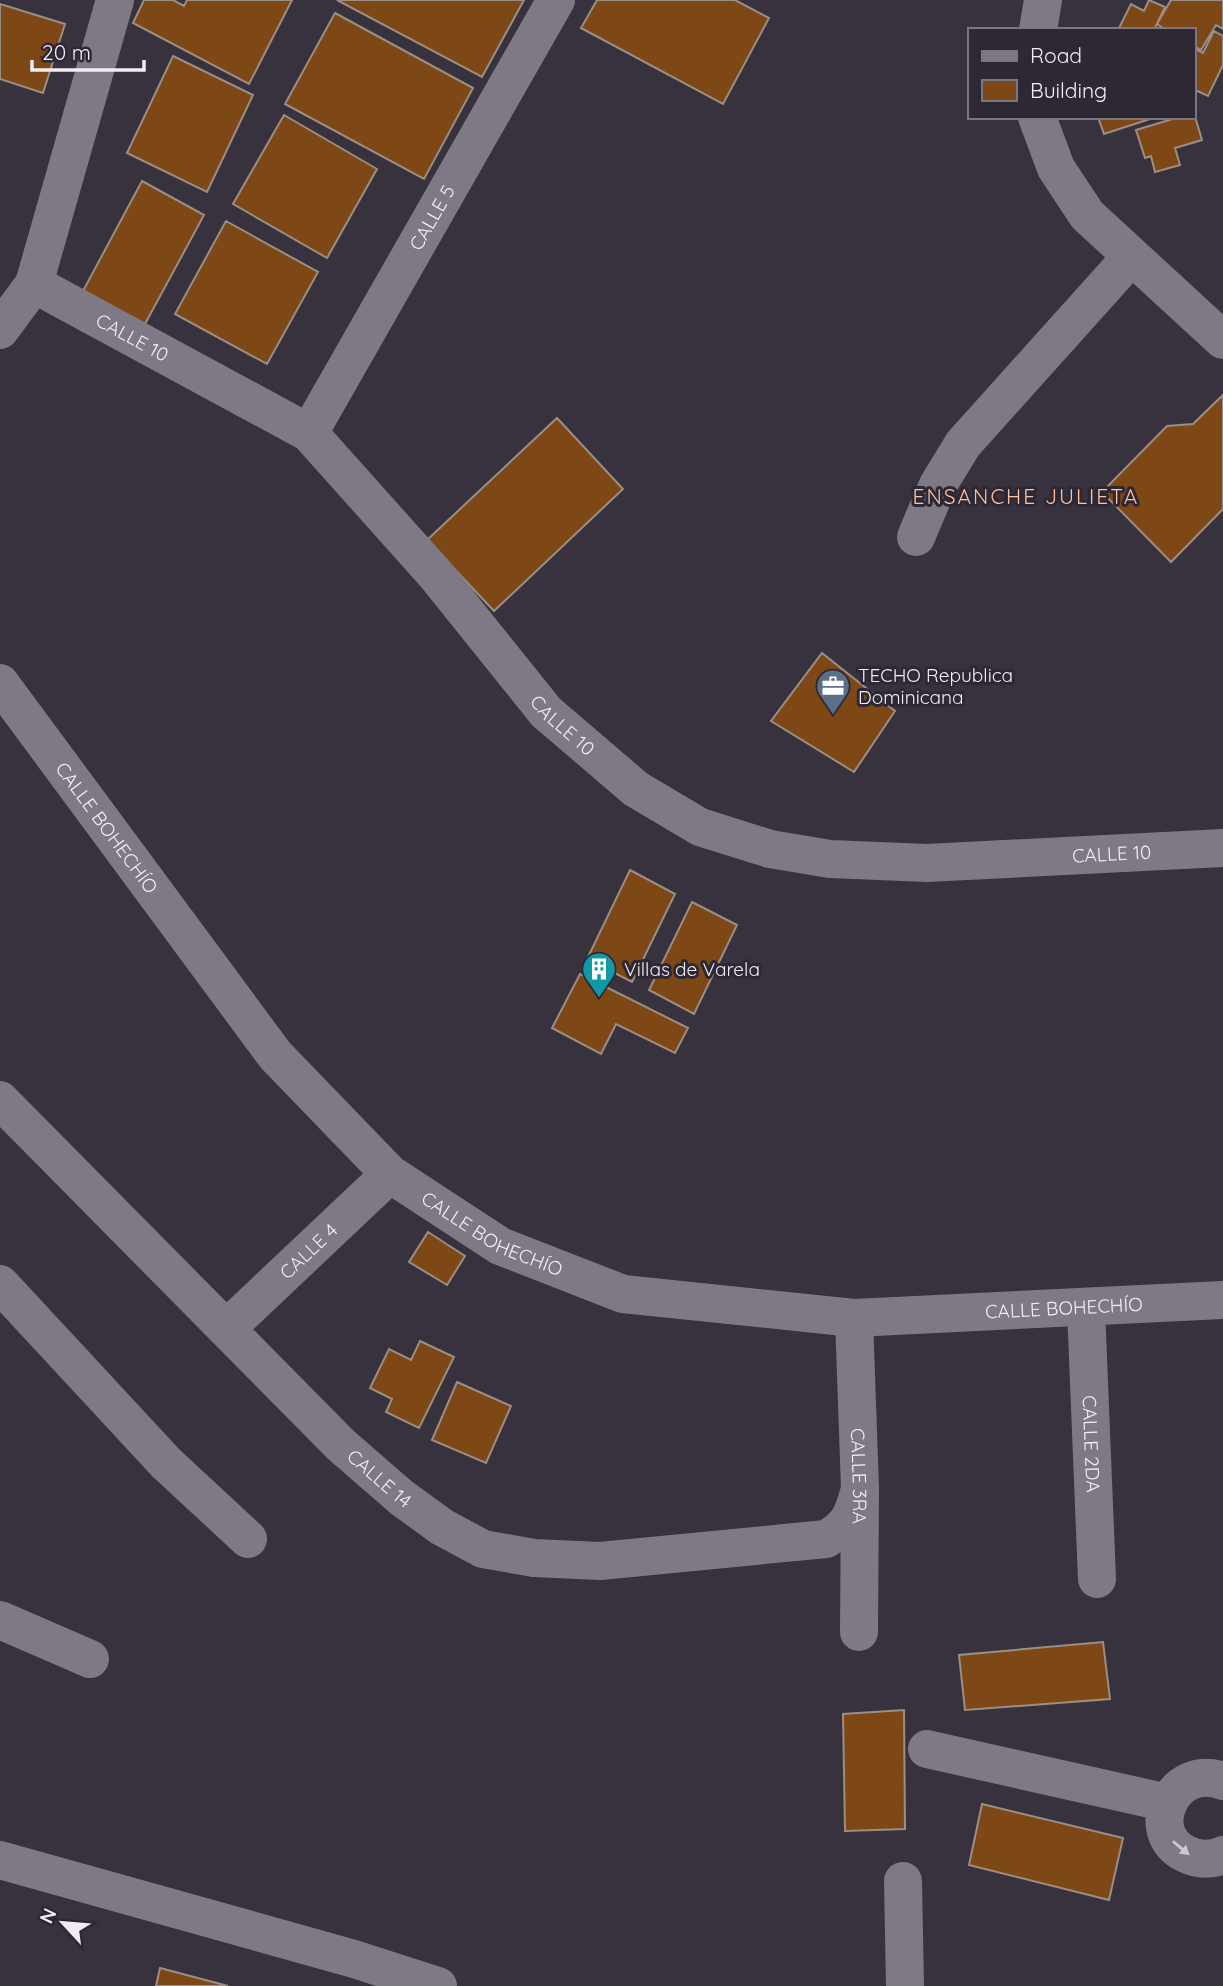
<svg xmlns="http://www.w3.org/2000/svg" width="1223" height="1986" font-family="Quicksand,sans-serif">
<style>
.building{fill:#7d4815;stroke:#9a8e85;stroke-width:2}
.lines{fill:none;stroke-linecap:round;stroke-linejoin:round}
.minor{stroke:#7e7985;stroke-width:38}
.oneway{fill:#cecad3}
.labels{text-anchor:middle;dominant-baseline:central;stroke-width:6;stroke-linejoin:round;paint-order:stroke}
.street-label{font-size:19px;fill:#f0edf4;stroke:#2d2833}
.poi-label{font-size:19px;fill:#f0edf4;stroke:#2d2833;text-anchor:start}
.neighbourhood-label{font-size:21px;letter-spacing:2px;fill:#fdc1a4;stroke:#2d2833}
</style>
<rect width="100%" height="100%" fill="#37323d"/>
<path class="building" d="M144 0H173L184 6 187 0H292L249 84 133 23Z
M337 0H524L482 77Z
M597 0H735L769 18 723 104 581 28Z
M1149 0 1165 7 1155 28 1158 30H1118L1131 4 1144 11Z
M1171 0H1223V29L1216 25 1201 50 1193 46V30H1166L1157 24Z
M0 4 65 24 43 93 0 79Z
M335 13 473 88 424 179 285 104Z
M1214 31 1223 36V65L1208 96 1193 89V48L1203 53Z
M173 56 253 95 207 192 127 153Z
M1194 113 1202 140 1175 148 1180 165 1155 172 1151 156 1145 158 1136 130 1179 117H1193Z
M284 115 377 169 327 258 233 204Z
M1098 117H1156L1104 134Z
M142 181 204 215 145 324 83 291Z
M226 221 318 272 267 364 175 314Z
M1223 395V509L1171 562 1102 492 1167 426 1193 424Z
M557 418 623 489 494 611 427 540Z
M822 653 895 711 854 772 771 721Z
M630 870 675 894 632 982 587 959Z
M692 902 737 925 694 1014 649 990Z
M580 974 688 1028 675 1053 616 1024 601 1054 552 1028Z
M428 1232 465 1256 447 1285 409 1262Z
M420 1341 454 1357 419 1428 386 1412 392 1399 370 1388 389 1349 411 1360Z
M457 1382 511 1406 486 1463 432 1440Z
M1103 1642 1110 1699 965 1710 959 1655Z
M904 1710 905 1829 845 1831 843 1714Z
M982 1804 1123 1838 1109 1900 969 1865Z
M160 1968 228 1986H156Z"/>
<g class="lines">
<g class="minor">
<path d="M1038 30 1043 0"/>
<path d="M1037 117 1056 168 1087 215 1223 340"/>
<path id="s1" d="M34 284 309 433 436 575 546 712 636 789 700 827 770 849 830 859 927 863 1223 848"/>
<path d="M0 330 34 284 115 0"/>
<path id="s2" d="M309 433 556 0"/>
<path d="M916 537 938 485 963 444 1131 257"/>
<path id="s3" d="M0 683 275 1055 390 1174 500 1246 623 1294 854 1318 1223 1300"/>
<path id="s4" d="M0 1100 341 1445 402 1498 442 1527 483 1549 534 1558 600 1561 826 1539C850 1526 853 1514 860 1489"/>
<path d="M0 1284 166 1463 248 1539"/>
<path id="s5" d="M1086 1309 1097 1579"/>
<path id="s6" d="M854 1318 860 1489 859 1632"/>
<path id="s7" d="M227 1328 390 1174"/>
<path d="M0 1620 90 1659"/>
<path d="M927 1749 1168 1803"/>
<path d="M1223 1781C1173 1762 1141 1832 1186 1854 1198 1860 1211 1860 1223 1855"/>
<path d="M0 1860 354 1959 438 1986"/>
<path d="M903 1881 905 1986"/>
</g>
</g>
<defs><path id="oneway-solid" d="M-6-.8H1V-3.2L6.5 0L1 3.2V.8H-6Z" transform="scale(1.75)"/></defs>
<use class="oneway" href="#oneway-solid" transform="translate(1181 1848) rotate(40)"/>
<defs>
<g id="office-pin" transform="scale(1.75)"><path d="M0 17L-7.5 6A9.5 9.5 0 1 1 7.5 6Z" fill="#5c6f8a" stroke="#2d2833"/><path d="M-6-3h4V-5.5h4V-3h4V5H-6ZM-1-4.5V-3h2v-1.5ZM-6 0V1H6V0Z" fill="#fff"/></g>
<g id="building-pin" transform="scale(1.75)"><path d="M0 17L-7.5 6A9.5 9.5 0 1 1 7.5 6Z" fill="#0f9aa8" stroke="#2d2833"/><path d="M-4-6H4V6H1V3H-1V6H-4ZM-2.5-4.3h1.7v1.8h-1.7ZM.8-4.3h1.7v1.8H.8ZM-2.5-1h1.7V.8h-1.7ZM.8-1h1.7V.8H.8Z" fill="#fff"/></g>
</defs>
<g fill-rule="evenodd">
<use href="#office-pin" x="833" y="686"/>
<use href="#building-pin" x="599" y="969"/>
</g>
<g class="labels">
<g class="street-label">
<text stroke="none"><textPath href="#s2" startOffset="248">CALLE 5</textPath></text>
<text stroke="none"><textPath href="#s1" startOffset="112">CALLE 10</textPath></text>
<text stroke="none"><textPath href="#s1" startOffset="700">CALLE 10</textPath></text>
<text stroke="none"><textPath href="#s3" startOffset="180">CALLE BOHECHÍO</textPath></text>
<text stroke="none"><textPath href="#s1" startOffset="1288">CALLE 10</textPath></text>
<text stroke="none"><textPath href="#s3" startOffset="747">CALLE BOHECHÍO</textPath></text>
<text stroke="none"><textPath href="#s7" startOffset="112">CALLE 4</textPath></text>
<text stroke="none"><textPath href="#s3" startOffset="1334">CALLE BOHECHÍO</textPath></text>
<text stroke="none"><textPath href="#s5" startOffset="135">CALLE 2DA</textPath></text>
<text stroke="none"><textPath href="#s6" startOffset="158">CALLE 3RA</textPath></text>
<text stroke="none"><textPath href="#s4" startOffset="536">CALLE 14</textPath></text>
</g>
<g class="poi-label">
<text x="858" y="675">TECHO Republica<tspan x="858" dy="22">Dominicana</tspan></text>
<text x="624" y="969">Villas de Varela</text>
</g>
<g class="neighbourhood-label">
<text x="1026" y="496">ENSANCHE JULIETA</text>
</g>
</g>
<rect x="968" y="28" width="228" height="91" fill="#2d2833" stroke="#7b7780" stroke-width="2"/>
<rect x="982" y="51" width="35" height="10" fill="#7e7985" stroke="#7b7780" stroke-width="2"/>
<text x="1030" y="63" font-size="21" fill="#f0edf4">Road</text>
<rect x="982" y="80" width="35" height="21" fill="#7d4815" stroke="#7b7780" stroke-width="2"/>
<text x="1030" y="98" font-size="21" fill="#f0edf4">Building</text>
<g transform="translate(63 1923) rotate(296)" stroke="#2d2833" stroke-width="5" paint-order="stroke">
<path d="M0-5L12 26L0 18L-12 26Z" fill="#f0edf4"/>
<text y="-10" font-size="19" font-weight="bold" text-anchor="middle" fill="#f0edf4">N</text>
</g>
<path d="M32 60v10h112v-10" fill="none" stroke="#f0edf4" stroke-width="3.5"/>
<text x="42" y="60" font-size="21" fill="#f0edf4" stroke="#2d2833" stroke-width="5" paint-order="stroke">20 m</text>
</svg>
